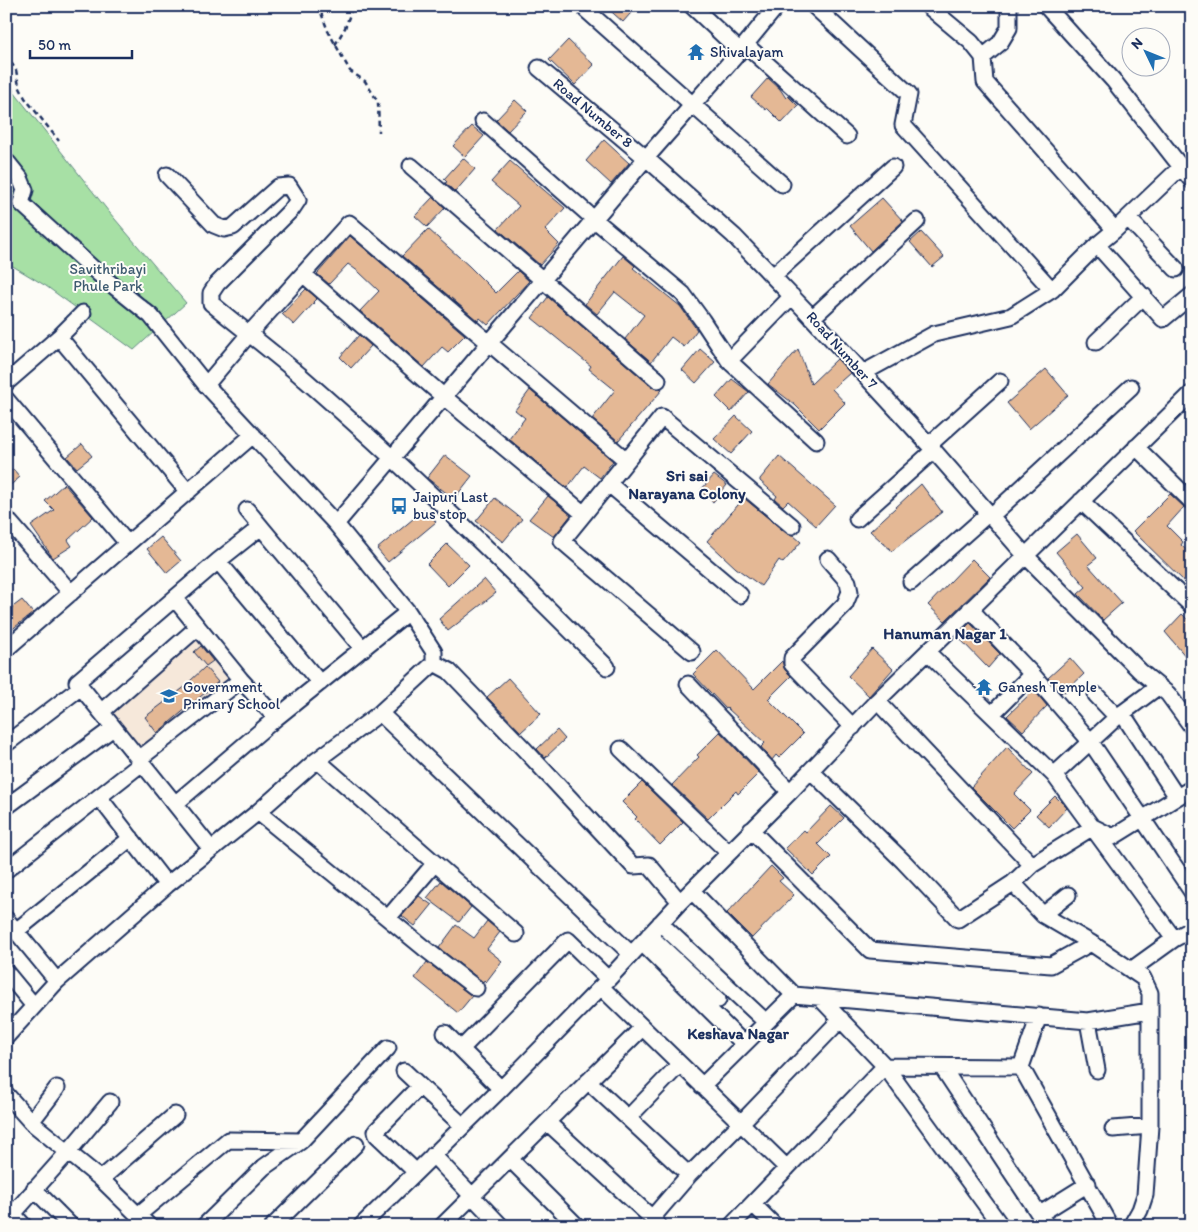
<svg xmlns="http://www.w3.org/2000/svg" width="1198" height="1232" font-family="Itim,sans-serif">
<style>
.built{fill:#f6e8da}
.green{fill:#a7e0a5;stroke:#618882}
.building{fill:#e4b895;stroke:#1b2f5e}
.lines{fill:none;stroke-linecap:round;stroke-linejoin:round}
.minor-casing{stroke:#1b2f5e;stroke-width:19}
.path{stroke:#1b2f5e;stroke-width:2.5;stroke-dasharray:5 4;stroke-linecap:butt}
.minor{stroke:#fdfcf7;stroke-width:15}
.labels{text-anchor:middle;dominant-baseline:central;stroke-width:4;stroke-linejoin:round;paint-order:stroke}
.poi-label{font-size:15px;fill:#1b2f5e;stroke:#fdfcf7;text-anchor:start}
.street-label{font-size:15px;fill:#1b2f5e;stroke:#fdfcf7}
.park-label{font-size:15px;fill:#3e5b70;stroke:#fdfcf7}
.neighbourhood-label{font-size:16px;font-weight:bold;fill:#1b2f5e;stroke:#fdfcf7}
</style>
<rect width="100%" height="100%" fill="#fdfcf7"/>
<filter id="ink" filterUnits="userSpaceOnUse"><feTurbulence type="fractalNoise" baseFrequency=".02" numOctaves="2"/><feDisplacementMap in="SourceGraphic" scale="10" xChannelSelector="R" yChannelSelector="G"/><feConvolveMatrix kernelMatrix="1 2 1 2 8 2 1 2 1" color-interpolation-filters="sRGB"/></filter>
<g filter="url(#ink)">
<path class="built" d="M198 634 232 678 140 751 108 713Z"/>
<path class="green" d="M6 72 8 74 14 92 109 212 186 303 134 350 46 286 6 262Z"/>
<path class="building" d="M605 6H637L623 22Z
M568 40 594 65 575 85 549 60Z
M768 78 780 89 786 98 788 96 798 106 782 123 767 108 766 110 751 97Z
M515 100 527 111 508 131 496 120Z
M472 126 484 136 465 157 453 146Z
M604 140 629 163 611 184 586 161Z
M463 158 475 169 455 192 445 183 447 182 444 179Z
M510 161 565 208 545 230 559 244 540 265 498 229 519 206 491 182Z
M433 197 445 208 427 227 415 216Z
M882 198 903 221 871 251 850 226Z
M428 229 469 266 496 293 518 271 529 281 488 325 480 318 478 321 402 256Z
M921 232 944 257 932 267 910 242Z
M350 236 465 335 448 352 442 347 424 367 360 311 379 291 359 272 348 264 329 284 317 274Z
M623 256 635 266 633 268 680 306 697 330 684 347 671 337 651 362 625 339 644 315 615 292 597 314 585 304Z
M306 289 317 298 313 302 314 303 294 325 282 314Z
M548 297 652 387 662 390 618 441 592 419 615 390 589 369 591 366 532 318Z
M359 335 371 346 351 368 340 357Z
M700 349 715 362 696 383 682 370Z
M798 349 811 384 837 359 850 373 832 389 845 403 819 429 795 405 768 384Z
M1046 369 1068 395 1029 429 1007 403Z
M732 379 749 392 731 412 716 397Z
M530 390 613 461 600 478 584 466 567 488 509 439 525 418 515 410Z
M736 416 752 431 731 454 714 439Z
M82 444 92 456 77 468 67 457Z
M445 455 472 476 454 499 427 478Z
M779 456 835 505 816 526 788 501 783 506 775 499 777 496 760 481V479Z
M13 469 20 477 6 489V475Z
M714 475 727 485 713 502 700 491Z
M64 484 93 517 68 540 72 546 53 558 31 526 54 510 45 501Z
M921 484 942 512 892 551 870 531Z
M1170 494 1184 507 1167 526 1183 542 1181 545 1192 555V589L1133 531Z
M548 496 571 515 554 537 529 519Z
M495 498 522 519 503 542 476 521Z
M744 498 786 533 793 535 801 542 783 563 779 560 761 586 736 568 707 541Z
M425 509 436 522 388 562 377 549Z
M1077 534 1097 558 1088 565 1122 603 1103 620 1078 594 1086 587 1056 552Z
M161 537 181 561 167 573 147 549Z
M447 544 469 565 448 586 427 564Z
M972 559 990 577 945 621 928 605Z
M484 579 496 593 448 631 439 619Z
M22 600 33 613 6 634V612Z
M1182 614 1192 624V664L1165 632Z
M970 623 1000 654 988 668 959 638 961 636 959 634Z
M201 646 213 661 206 666 194 652Z
M872 649 893 669 869 696 848 676Z
M717 650 754 689 782 661 785 670 791 676 768 699 803 734 779 758 776 755 772 760 761 747 765 743 727 708 726 709 693 674Z
M1070 658 1084 674 1065 692 1063 691 1061 693 1048 678Z
M205 667 218 682 157 733 145 717 190 683 189 682Z
M508 678 541 714 521 732 487 697Z
M1034 690 1047 706 1023 731 1007 716Z
M557 730 565 739 545 758 537 749Z
M720 732 759 773 738 794 736 791 708 819 672 785 699 757 697 755Z
M1007 747 1033 774 1014 794 1030 810 1012 828 971 787Z
M642 782 683 822 660 845 635 819 637 817 622 802Z
M1055 796 1067 808 1049 827 1036 815Z
M831 806 844 818 818 844 831 857 813 875 785 848 804 830 806 832Z
M771 866 783 878 779 881 794 895 752 938 727 913Z
M441 881 471 907 459 922 427 898Z
M419 896 432 905 415 926 402 916Z
M487 921 500 932 487 949 502 961 486 982 484 980 483 982 439 948 456 925 474 938Z
M427 962 472 996 458 1013 415 978Z"/>
<g class="lines">
<g class="minor-casing">
<path id="minor" d="M692 6 740 51
M814 6 909 94 903 125 1052 290 1097 245 1163 319 1192 295
M928 6 971 42 983 57 985 82 1115 230 1097 245
M1046 6 1113 80 1192 181
M586 10 782 184
M746 45 847 136
M983 57 1000 43 1009 28V6
M539 68 646 158 734 236 805 310 929 445 1025 555 1140 671 1168 694 1192 727
M483 121 595 220 683 294 702 320 729 361 816 441
M6 163H8L20 178 25 190 21 203 99 274 151 316 206 385 336 524 408 612 434 652V663L380 713 317 760 258 812 167 885 57 981 6 1037
M411 166 658 380
M167 175 214 225 224 229 233 227 278 187 289 186 298 200 292 209 217 284 211 293V303C241 328 273 352 302 377 408 469 508 568 607 667
M1128 218 1176 269
M1115 230 1181 167
M303 274 444 397 584 514 562 541 692 652
M773 276 893 167
M812 318 917 221
M59 337 83 313
M1096 342 1144 296
M729 361 792 296
M863 373 934 334 1011 316 1052 290
M6 383 59 337 188 492
M206 385 249 334 349 223 626 460
M6 399 127 543
M929 445 1000 381
M1136 447 1192 502
M609 484 740 595
M1081 501 1192 606
M247 510 261 527
M584 514 662 417 792 526
M991 516 1131 387
M6 518 71 593
M857 519 934 450
M336 524 646 158 740 51 777 6
M828 559 848 582 850 592 845 604 792 658V664L853 727
M218 561 320 683
M911 582 989 513
M175 599 241 680 276 718
M970 609 1032 674 1090 741 1192 892
M6 649 253 435
M927 652 1054 775 1174 939
M434 663 449 671 524 749 633 866 649 865 680 902
M688 684 790 792
M81 687 175 804 276 718 408 612
M1096 695 1117 717
M877 701 1032 865
M101 712 198 627
M380 713 631 954
M1122 713 1177 797
M992 714 1032 674
M6 744 81 687 77 682 218 561 261 527 363 649
M621 749 729 853
M139 759 241 680
M317 760 516 934
M811 771 904 862 958 919 1013 883 1032 865 1093 827 1113 837 1192 788
M1054 775 1117 717 1159 686
M99 797 167 885
M175 804 211 849
M6 807 113 728
M258 812 424 948 476 988
M751 830 870 950 1051 965 1091 943
M6 870 142 763
M1013 883 1043 915 1091 943 1143 978 1150 993V1126L1145 1195 1140 1210 1131 1226
M692 891 794 995
M1043 915 1068 895
M388 918 435 863
M6 919 57 981
M660 923 766 1022
M16 931 131 838
M649 935 718 1000
M642 943 744 1044
M1131 970 1174 939 1192 929
M6 972 34 1006
M601 987 787 1168
M820 998 885 1066 1001 1226
M1039 1016 1021 1067 1110 1226
M1088 1021 1097 1070
M445 1033 501 1089
M462 1048 568 940 608 979
M942 1067 1047 1226
M404 1071 422 1088
M588 1081 689 1175
M702 1086 794 995 1088 1021 1150 1011
M6 1094 31 1122 101 1179 149 1226
M628 1118 680 1064
M31 1122 57 1088
M547 1122 652 1218 659 1226
M1113 1129 1150 1126
M433 1155 501 1226
M510 1159 577 1226
M416 1172 377 1135 376 1131 416 1090 422 1088 463 1126
M101 1179 175 1115
M34 1189 71 1226
M753 1204 775 1226
M1040 1214 1088 1184
M138 1215 228 1140 301 1141 388 1048
M652 1218 689 1175 741 1123 841 1019
M24 1226 13 1214 69 1151 110 1102
M204 1226 264 1167 301 1141
M273 1226 356 1144
M361 1226 501 1089 601 987 680 902 790 792 877 701 1192 393
M442 1226 642 1028
M731 1226 885 1066 1021 1067"/>
</g>
<path class="path" d="M297 6 320 10 328 31 350 71 365 81 378 102 379 132
M335 45 345 28 353 6
M6 55 16 70 19 86 25 98 59 141"/>
<use href="#minor" class="minor"/>
</g>
</g>
<defs>
<g id="temple-bare" transform="scale(1.35)"><path d="M0-6L5-2H3V0L6.5 2.5H4V6H1.5V3h-3V6H-4V2.5H-6.5L-3 0V-2H-5Z" fill="#1f6fb2" stroke="#fdfcf7" stroke-width="2.5" paint-order="stroke"/></g>
<g id="bus-bare" transform="scale(1.35)"><path d="M-5-6H5V4H4V6H2V4H-2V6H-4V4H-5ZM-3.5-4V0h7V-4ZM-3.5 1.2v1.5H-2V1.2ZM2 1.2v1.5H3.5V1.2Z" fill="#1f6fb2" stroke="#fdfcf7" stroke-width="2.5" paint-order="stroke"/></g>
<g id="school-bare" transform="scale(1.35)"><path d="M0-5L7-2L0 1L-7-2ZM-4 1L0 2.5L4 1V4Q0 6-4 4Z" fill="#1f6fb2" stroke="#fdfcf7" stroke-width="2.5" paint-order="stroke"/></g>
</defs>
<g fill-rule="evenodd">
<use href="#temple-bare" x="696" y="52"/>
<use href="#bus-bare" x="399" y="506"/>
<use href="#temple-bare" x="984" y="687"/>
<use href="#school-bare" x="169" y="696"/>
</g>
<g class="labels">
<g class="poi-label">
<text x="710" y="52">Shivalayam</text>
<text x="413" y="497">Jaipuri Last<tspan x="413" dy="17">bus stop</tspan></text>
<text x="183" y="687">Government<tspan x="183" dy="17">Primary School</tspan></text>
<text x="998" y="687">Ganesh Temple</text>
</g>
<g class="street-label">
<text transform="translate(593 113) rotate(40)">Road Number 8</text>
<text transform="translate(842 350) rotate(48)">Road Number 7</text>
</g>
<g class="park-label">
<text x="108" y="269">Savithribayi<tspan x="108" dy="17">Phule Park</tspan></text>
</g>
<g class="neighbourhood-label">
<text x="687" y="475">Sri sai<tspan x="687" dy="18">Narayana Colony</tspan></text>
<text x="945" y="633">Hanuman Nagar 1</text>
<text x="738" y="1033">Keshava Nagar</text>
</g>
</g>
<rect width="1198" height="1232" fill="none" stroke="#fdfcf7" stroke-width="25"/>
<rect x="12" y="12" width="1173" height="1207" fill="none" stroke="#1b2f5e" stroke-width="2" filter="url(#ink)"/>
<g transform="translate(1146 52) rotate(313)"><circle r="24" fill="#fdfcf7" stroke="#a3aaba"/>
<path d="M0-4L9 19L0 12L-9 19Z" fill="#1f6fb2"/>
<text y="-8" font-size="14" font-weight="bold" text-anchor="middle" fill="#1b2f5e">N</text>
</g>
<path d="M30 50v8h102v-8" fill="none" stroke="#1b2f5e" stroke-width="2.5"/>
<text x="38" y="50" font-size="15" fill="#1b2f5e" stroke="#fdfcf7" stroke-width="4" paint-order="stroke">50 m</text>
</svg>
